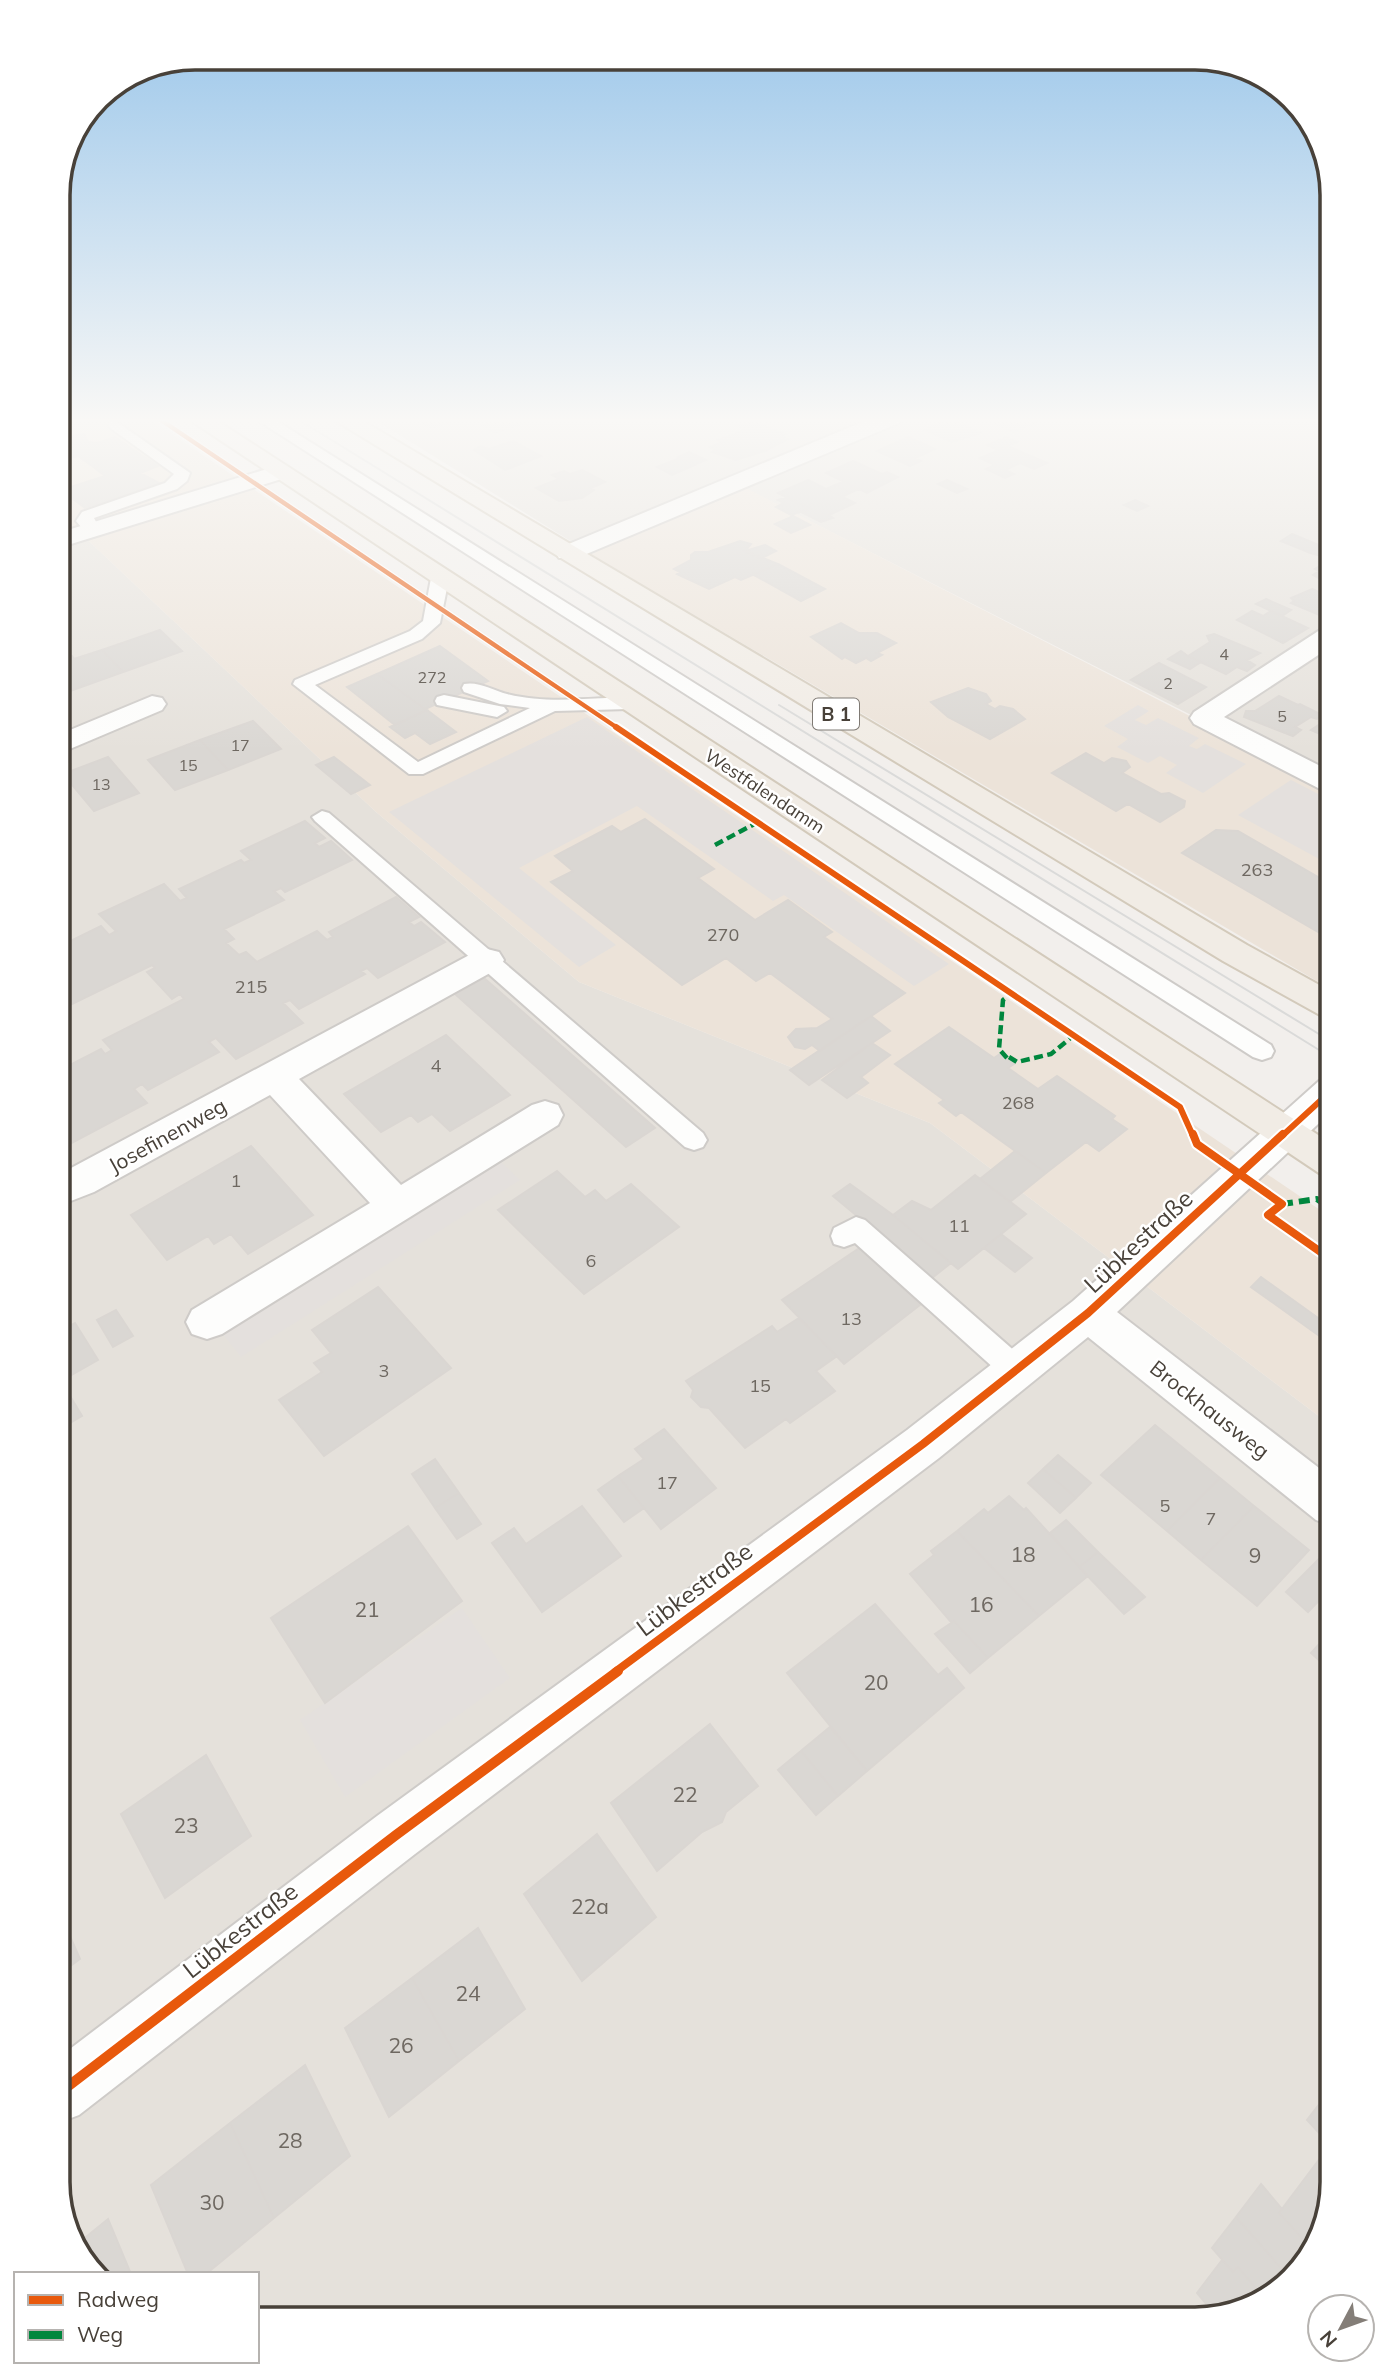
<svg xmlns="http://www.w3.org/2000/svg" width="1390" height="2377" font-family="Mulish,sans-serif">
<style>
.residential{fill:#e5e1db}
.commercial{fill:#ece3d9}
.parking{fill:#e4e0dd}
.building{fill:#dad7d3;stroke:#dad6d2;stroke-width:2}
.lines{fill:none;stroke-linecap:round;stroke-linejoin:round}
.service-casing{stroke:#cecbc8;stroke-width:4}
.minor-casing{stroke:#cecbc8;stroke-width:4}
.primary-casing{stroke:#d3cabb;stroke-width:4}
.service{fill:#fdfdfc;fill-rule:evenodd}
.minor{fill:#fdfdfc;fill-rule:evenodd}
.primary{fill:#f1ece5;fill-rule:evenodd}
.tram{stroke:#dadad9;stroke-width:2}
.quiet-far1{stroke:#00873e;stroke-width:4.5;stroke-dasharray:9 4.5;stroke-linecap:butt}
.quiet{stroke:#00873e;stroke-width:6;stroke-dasharray:11 6;stroke-linecap:butt}
.cycleway-far3-casing{stroke:#fff;stroke-width:7}
.cycleway-far2-casing{stroke:#fff;stroke-width:10}
.cycleway-far1-casing{stroke:#fff;stroke-width:12}
.cycleway-casing{stroke:#fff;stroke-width:15}
.cycleway-far3{stroke:#e8590c;stroke-width:4.5}
.cycleway-far2{stroke:#e8590c;stroke-width:6}
.cycleway-far1{stroke:#e8590c;stroke-width:8}
.cycleway{stroke:#e8590c;stroke-width:10}
.labels{text-anchor:middle;dominant-baseline:central;stroke-width:5;stroke-linejoin:round;paint-order:stroke}
.far-number-label{font-size:16px;fill:#6e6861}
.far-street-label{font-size:18px;fill:#484139;stroke:#fff}
.number-label{font-size:18px;fill:#6e6861}
.shield{fill:#fff;stroke:#7f7a74;stroke-width:2}
.shield-label{font-size:19px;font-weight:bold;fill:#484139}
.street-label{font-size:21px;fill:#484139;stroke:#fff}
.near-number-label{font-size:21px;fill:#6e6861}
.near-street-label{font-size:24px;fill:#484139;stroke:#fff}
.rim{fill:none;stroke:#484139;stroke-width:3.5}
</style>
<rect width="100%" height="100%" fill="#f2efec"/>
<path class="residential" d="M372 418H1332V779L1202 712 1195 717 731 481 577 545Z
M58 512 376 812 579 982 930 1123 1332 1426V2182L1309 2258 1255 2305 1195 2319H257V2274H99L72 2242 58 2182Z"/>
<path class="commercial" d="M58 418H148L1332 1218V1426L930 1123 579 982 376 812 58 512Z
M740 485 1332 789V990L584 550Z"/>
<path class="parking" d="M1138 705 1149 711 1135 720 1146 725 1158 718 1199 738 1189 746 1197 749 1205 744 1246 764 1203 793 1166 773 1177 765 1160 756 1148 763 1117 747 1128 739 1104 726Z
M587 717 613 735 949 964 914 986 784 895 773 901 637 806 519 868 616 945 579 967 389 812Z
M1291 780 1332 801V866L1238 815Z
M499 1160 520 1180 241 1357 222 1333Z
M462 1608 510 1678 345 1797 300 1720Z"/>
<path class="building" d="M418 418H460L433 428 414 419Z
M505 418 526 422 495 433 483 426Z
M984 418H1034L1039 421 1014 432Z
M950 419 966 426 981 433 952 442 925 430 938 422Z
M752 422 785 434 781 436 788 439 765 451 732 435 746 429 739 426Z
M84 434 88 442 97 443 115 437 137 452 92 466 78 456 58 461V439Z
M732 435 765 451 736 460 712 452 716 450 710 447 722 442 718 440Z
M908 437 935 449 915 458 921 461 910 466 877 451Z
M1006 437 1017 442 998 450 987 445Z
M513 441 541 456 505 470 474 450 480 446 489 449Z
M1008 446 1047 463 1034 469 1020 463 1005 470 1014 474 1005 478 986 469 995 465 980 458Z
M137 452 158 466 140 473 159 483 85 508 61 490 105 476 92 466Z
M689 452 706 460 694 465 678 457Z
M680 458 695 465 672 475 657 467Z
M853 461 882 474 887 472 898 477 867 493 826 473Z
M582 470 605 482 591 488 594 490 582 498 559 501 536 488 559 479 552 475 564 471 570 474Z
M808 480 826 489 855 503 829 515 833 518 821 522 803 513 810 509 778 493Z
M947 480 967 489 957 493 938 484Z
M843 482 859 489 850 493 835 485Z
M835 485 850 493 842 497 826 489Z
M787 497 810 509 791 515 776 507 784 503 778 500Z
M1135 500 1148 506 1137 511 1124 505Z
M793 516 810 525 791 533 775 524Z
M1292 534 1321 546 1310 553 1281 541Z
M740 541 751 544 745 551 778 564 741 580 735 577 709 589 677 574 680 572 674 569 691 560V555L695 552H708Z
M765 545 776 551 760 559 745 551Z
M1321 546 1332 551V559L1310 553Z
M1332 563V585L1313 575 1319 571 1315 569 1323 564Z
M778 564 825 589 801 601 754 575Z
M1312 589 1332 598V614L1324 617 1291 603 1294 601 1291 598Z
M1266 599 1291 610 1282 616 1256 604Z
M1252 611 1263 616 1271 611 1308 628 1283 643 1237 620Z
M841 623 859 633H877L896 643 877 653 882 655 871 661 866 658 856 663 845 657 842 659 811 637Z
M160 630 182 651 123 672 102 650Z
M1214 634 1260 653 1247 660 1255 665 1247 671 1237 667 1226 674 1188 656 1210 642 1207 636Z
M440 646 488 681 425 709 377 674Z
M102 650 123 672 70 691 58 677V661L72 656 74 659Z
M1181 651 1188 656 1201 662 1190 669 1168 659Z
M1159 663 1206 687 1178 704 1131 680Z
M377 674 425 709 427 710 395 725 347 687Z
M968 688 986 694 991 701 986 704 995 709 1000 706 1013 709 1025 719 990 739 948 717 931 702Z
M1279 696 1298 705 1300 704 1322 715 1317 719 1311 717 1295 727 1301 730 1293 736 1244 717 1246 711H1255Z
M427 710 456 732 430 744 415 733 405 738 390 727Z
M1326 720 1332 723V731L1325 736 1311 730Z
M253 721 281 749 228 770 200 740Z
M200 740 228 770 175 790 148 760Z
M1086 753 1104 763 1112 758 1126 761 1130 767 1122 773 1161 794 1169 793 1185 801 1184 807 1160 822 1128 804 1116 811 1052 773Z
M108 757 139 793 94 811 63 774Z
M334 757 370 785 351 794 316 765Z
M645 819 714 869 698 878 755 920 788 900 832 932 824 937 905 993 820 1051 812 1045 805 1049 795 1047 788 1037 796 1029 817 1028 832 1019 770 973 756 981 726 958 682 985 551 882 573 871 555 856 612 826 621 832Z
M305 821 325 838 315 843 319 847 331 841 352 860 285 892 281 888 274 891 284 900 224 929 234 939 226 943 239 955 246 952 257 962 317 931 327 940 333 937 329 932 396 897 419 917 409 922 414 926 421 922 445 942 378 978 367 968 361 971 365 974 299 1009 290 1000 283 1003 303 1023 236 1059 216 1038 209 1042 219 1052 148 1090 142 1084 134 1089 147 1103 66 1146 58 1136V1071L101 1049 105 1054 112 1050 103 1040 184 999 180 994 172 999 147 972 155 968 152 965 72 1004 63 994 58 997V947L101 926 109 935 116 931 99 914 164 884 180 901 187 898 179 889 241 860 244 863 251 860 241 851Z
M1216 830 1238 831 1332 885V940L1182 853Z
M484 978 655 1128 626 1147 455 994Z
M871 1016 890 1031 809 1085 790 1070Z
M949 1027 994 1058 1000 1054 1014 1064 1008 1068 1038 1089 1057 1076 1115 1116 1112 1119 1127 1129 1099 1151 1086 1142 1046 1173 961 1112 956 1116 939 1103 944 1100 895 1064Z
M446 1035 510 1095 450 1131 432 1114 418 1122 411 1115 381 1132 344 1094Z
M872 1043 890 1055 861 1077 868 1083 847 1098 822 1080Z
M251 1146 313 1215 248 1254 231 1234 214 1244 208 1236 167 1260 131 1215Z
M1015 1151 1046 1173 1010 1202 980 1179Z
M557 1171 585 1197 595 1190 606 1201 631 1184 679 1227 584 1294 498 1210Z
M975 1175 1026 1214 958 1269 893 1215 912 1201 931 1210Z
M850 1184 893 1215 951 1263 932 1278 833 1196Z
M1001 1234 1032 1258 1015 1272 984 1248Z
M861 1247 885 1261V1271L920 1305 844 1364 782 1300Z
M1261 1277 1332 1328V1333L1325 1340 1251 1287Z
M378 1287 451 1368 324 1456 279 1400 322 1372 314 1363 331 1353 312 1330Z
M116 1310 133 1336 113 1347 97 1320Z
M799 1318 837 1356 816 1371 835 1391 790 1423 786 1419 745 1448 709 1408 701 1407 691 1397 693 1390 686 1381 772 1326 777 1332Z
M75 1323 98 1360 61 1381 82 1416 58 1430V1332Z
M1155 1425 1220 1478 1167 1531 1101 1475Z
M664 1429 716 1488 661 1529 618 1476 644 1459 635 1449Z
M1058 1455 1091 1483 1076 1498 1043 1469Z
M435 1459 459 1493 435 1508 412 1474Z
M1043 1469 1076 1498 1060 1513 1028 1483Z
M618 1476 644 1508 624 1522 598 1490Z
M1220 1478 1254 1506 1201 1560 1167 1531Z
M459 1493 481 1524 457 1539 435 1508Z
M1009 1496 1024 1510 1026 1508 1088 1576 1039 1616 957 1531 984 1509 988 1513Z
M582 1506 621 1556 542 1612 492 1543 514 1528 526 1544Z
M1254 1506 1309 1550 1257 1606 1201 1560Z
M1066 1520 1098 1552 1079 1567 1050 1533Z
M408 1526 462 1601 325 1703 271 1618Z
M957 1531 1039 1616 988 1658 954 1621 951 1622 910 1574 934 1555 931 1551Z
M1098 1552 1145 1597 1124 1614 1079 1567Z
M1320 1558 1332 1569V1587L1308 1612 1286 1592Z
M875 1604 938 1675 947 1668 964 1688 867 1771 787 1673Z
M954 1621 988 1658 970 1673 935 1634Z
M1332 1630V1672L1311 1653Z
M710 1724 758 1786 726 1812 722 1822 702 1832 657 1871 611 1803Z
M830 1727 867 1771 838 1796 801 1751Z
M801 1751 838 1796 816 1815 778 1770Z
M206 1755 251 1836 165 1898 121 1814Z
M597 1834 656 1917 582 1981 524 1894Z
M58 1909 80 1959 58 1975Z
M478 1928 525 2009 459 2061 412 1978Z
M412 1978 459 2061 389 2117 345 2028Z
M305 2065 350 2156 274 2218 230 2123Z
M1332 2088V2147L1307 2120Z
M230 2123 274 2218 206 2274H188L151 2185Z
M1330 2145 1332 2182 1312 2249 1279 2213Z
M1261 2184 1282 2209 1279 2213 1312 2249 1288 2276 1236 2217Z
M1236 2217 1288 2276 1264 2298 1238 2267 1233 2272 1212 2248Z
M108 2219 131 2274H99L75 2246Z
M1222 2260 1233 2272 1238 2267 1264 2298 1255 2305 1198 2318 1208 2306 1197 2293Z"/>
<g class="lines">
<g class="service-casing">
<path id="service" d="M254 418H272L1271 1045 1274 1051 1271 1057 1262 1060 1253 1057Z
M114 420 190 473 187 481 177 489 94 518 101 531 93 536 87 534 76 521 82 512 165 483 174 474 109 427V421Z
M440 573 449 578 440 623 422 639 315 685 418 762 530 708 500 704 464 692 462 688 464 684C478 681 493 690 507 694 545 704 590 698 629 697L638 703 629 709 555 711 423 774H409L293 684 295 680 410 631 423 621 431 578Z
M444 695 504 707 507 711 497 717 437 705 435 701 437 697Z
M322 811 329 813 703 1133 707 1140 703 1147 694 1150 685 1147 315 821 312 817Z
M856 1217 865 1220 1026 1361 1030 1370 1026 1379 1016 1382 1006 1379 855 1243 844 1247 834 1244 831 1236 834 1228Z"/>
</g>
<g class="minor-casing">
<path id="minor" d="M872 418H902L899 423 577 558H559L556 553 559 548Z
M280 465 291 472 288 477 58 548V533Z
M1332 626V646L1224 717 1332 772V793L1322 790 1194 724 1190 718 1194 712 1323 628Z
M152 696 162 698 166 704 162 710 58 754V735Z
M487 949 499 952 504 960 499 968 299 1079 401 1185 532 1105 545 1101 558 1105 563 1115 558 1125 222 1334 207 1339 192 1334 186 1322 192 1310 370 1203 270 1095 94 1192 58 1206V1175L475 952Z
M1332 1077V1111L1117 1312 1332 1478V1526L1316 1520 1088 1337 939 1458 415 1854 79 2115 58 2123V2058L377 1816 907 1430 1073 1301 1319 1081Z"/>
</g>
<g class="primary-casing">
<path id="primary" d="M187 418H213L1332 1144V1177L1319 1173Z
M331 418H358L1247 945 1332 992V1019L1320 1015 1223 961Z"/>
</g>
<use href="#service" class="service"/>
<use href="#minor" class="minor"/>
<use href="#primary" class="primary"/>
<path class="tram" d="M296 418 1332 1058
M779 705 1332 1042"/>
<path class="quiet-far1" d="M715 845 758 822
M1009 1057 1017 1062 1051 1054 1073 1036
M1007 1058 999 1049 1003 1000 1011 994"/>
<path class="quiet" d="M1282 1204 1317 1199 1332 1210"/>
<g class="cycleway-far3-casing">
<path id="cycleway-far3" d="M158 418 619 729"/>
</g>
<g class="cycleway-far2-casing">
<path id="cycleway-far2" d="M616 727 1180 1107 1193 1136
M1282 1136 1332 1090"/>
</g>
<g class="cycleway-far1-casing">
<path id="cycleway-far1" d="M1193 1134 1197 1144 1282 1204 1268 1215 1332 1260
M615 1672 923 1444 1088 1313 1283 1134"/>
</g>
<g class="cycleway-casing">
<path id="cycleway" d="M58 2094 396 1835 618 1671"/>
</g>
<use href="#cycleway-far3" class="cycleway-far3"/>
<use href="#cycleway-far2" class="cycleway-far2"/>
<use href="#cycleway-far1" class="cycleway-far1"/>
<use href="#cycleway" class="cycleway"/>
</g>
<linearGradient id="sky" x2="0" y2="1"><stop stop-color="#98c5ea"/><stop offset="0.56" stop-color="#f9f8f6"/><stop offset="1" stop-color="#f9f8f6" stop-opacity="0"/></linearGradient>
<rect width="1390" height="751" fill="url(#sky)"/>
<g class="labels">
<g class="far-number-label">
<text x="1224" y="654">4</text>
<text x="432" y="677">272</text>
<text x="1168" y="683">2</text>
<text x="1282" y="716">5</text>
<text x="240" y="745">17</text>
<text x="188" y="765">15</text>
<text x="101" y="784">13</text>
</g>
<g class="far-street-label">
<text transform="translate(765 791) rotate(33)">Westfalendamm</text>
</g>
<g class="number-label">
<text x="1257" y="869">263</text>
<text x="723" y="934">270</text>
<text x="251" y="986">215</text>
<text x="436" y="1065">4</text>
<text x="1018" y="1102">268</text>
<text x="236" y="1180">1</text>
<text x="959" y="1225">11</text>
<text x="591" y="1260">6</text>
<text x="851" y="1318">13</text>
<text x="384" y="1370">3</text>
<text x="760" y="1385">15</text>
<text x="667" y="1482">17</text>
<text x="1165" y="1505">5</text>
<text x="1211" y="1518">7</text>
</g>
<rect class="shield" x="813" y="698.5" width="46" height="31" rx="5"/>
<g class="shield-label">
<text x="836" y="714">B 1</text>
</g>
<g class="street-label">
<text transform="translate(167 1135) rotate(-29)">Josefinenweg</text>
<text transform="translate(1210 1409) rotate(38)">Brockhausweg</text>
</g>
<g class="near-number-label">
<text x="1023" y="1554">18</text>
<text x="1255" y="1555">9</text>
<text x="981" y="1604">16</text>
<text x="367" y="1609">21</text>
<text x="876" y="1682">20</text>
<text x="685" y="1794">22</text>
<text x="186" y="1825">23</text>
<text x="590" y="1906">22a</text>
<text x="468" y="1993">24</text>
<text x="401" y="2045">26</text>
<text x="290" y="2140">28</text>
<text x="212" y="2202">30</text>
</g>
<g class="near-street-label">
<text transform="translate(1138 1241) rotate(-43)">Lübkestraße</text>
<text transform="translate(694 1589) rotate(-37)">Lübkestraße</text>
<text transform="translate(240 1930) rotate(-38)">Lübkestraße</text>
</g>
</g>
<path d="M0 0H1390V2377H0ZM195 70H1195A125 125 0 0 1 1320 195V2182A125 125 0 0 1 1195 2307H195A125 125 0 0 1 70 2182V195A125 125 0 0 1 195 70Z" fill="#fff" fill-rule="evenodd"/>
<path class="rim" d="M195 70H1195A125 125 0 0 1 1320 195V2182A125 125 0 0 1 1195 2307H195A125 125 0 0 1 70 2182V195A125 125 0 0 1 195 70Z"/>
<rect x="14" y="2272" width="245" height="91" fill="#ffffff" stroke="#b6b3b0" stroke-width="2"/>
<rect x="28" y="2295" width="35" height="10" fill="#e8590c" stroke="#b6b3b0" stroke-width="2"/>
<text x="77" y="2307" font-size="21" fill="#484139">Radweg</text>
<rect x="28" y="2330" width="35" height="10" fill="#00873e" stroke="#b6b3b0" stroke-width="2"/>
<text x="77" y="2342" font-size="21" fill="#484139">Weg</text>
<g transform="translate(1341 2328) rotate(229)"><circle r="33" fill="#ffffff" stroke="#b6b3b0" stroke-width="2"/>
<path d="M0-5L12 26L0 18L-12 26Z" fill="#847e78"/>
<text y="-10" font-size="19" font-weight="bold" text-anchor="middle" fill="#484139">N</text>
</g>
</svg>
